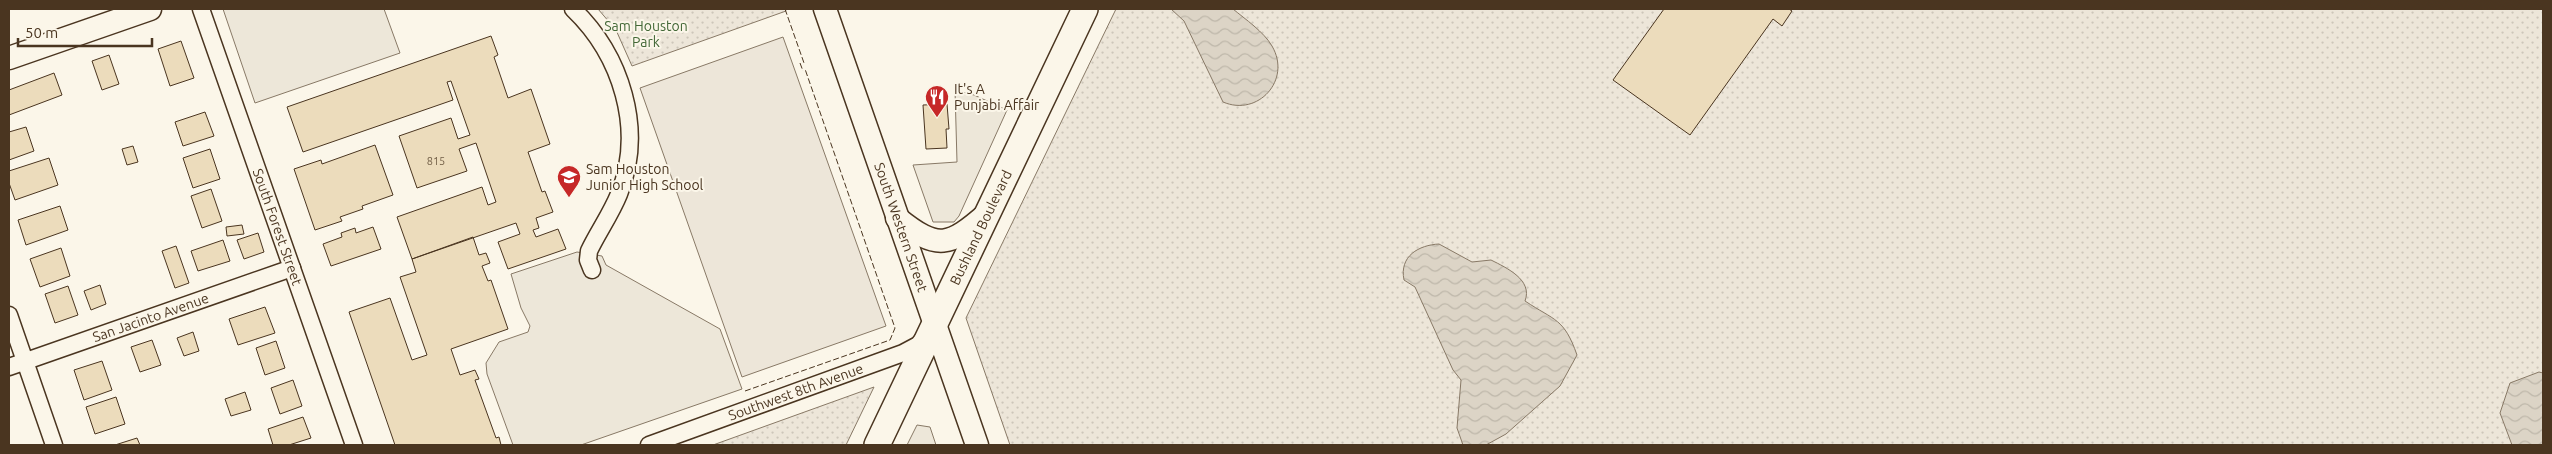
<svg xmlns="http://www.w3.org/2000/svg" width="2552" height="454" font-family="Ubuntu,sans-serif">
<style>
.grass{fill:url(#grass-dots);stroke:#887966}
.pitch{fill:#ede6d9;stroke:#887966}
.parking{fill:#ede7d9;stroke:#887966}
.water{fill:url(#water-waves);stroke:#887966}
.building{fill:#ecdcbc;stroke:#4a3520}
.lines{fill:none;stroke-linecap:round;stroke-linejoin:round}
.street-casing{stroke:#4a3520;stroke-width:19}
.secondary-casing{stroke:#4a3520;stroke-width:25}
.primary-casing{stroke:#4a3520;stroke-width:28}
.street{stroke:#fbf6e9;stroke-width:16}
.secondary{stroke:#fbf6e9;stroke-width:22}
.primary{stroke:#fbf6e9;stroke-width:25}
.fence{stroke:#4a3520;stroke-width:1;stroke-dasharray:6 2.5;stroke-linecap:butt}
.labels{text-anchor:middle;dominant-baseline:central;stroke-width:4;stroke-linejoin:round;paint-order:stroke}
.number-label{font-size:11px;fill:#725f47}
.park-label{font-size:14px;fill:#436837;stroke:#fbf6e9}
.poi-label{font-size:14px;fill:#4a3520;stroke:#fbf6e9;text-anchor:start}
.street-label{font-size:14px;fill:#4a3520;stroke:#fbf6e9}
</style>
<defs>
<pattern id="grass-dots" width="8" height="8" patternUnits="userSpaceOnUse" patternTransform="scale(1.25)"><rect width="8" height="8" fill="#ede6d9"/><path d="M2 2h.1M6 6h.1" fill="none" stroke="#cdc6ba" stroke-width="1.8" stroke-linecap="round"/></pattern>
<pattern id="water-waves" width="16" height="10" patternUnits="userSpaceOnUse" patternTransform="scale(1.25)"><rect width="16" height="10" fill="#dcd4c6"/><path d="M0 5q4-4 8 0t8 0" fill="none" stroke="#beb7aa"/></pattern>
</defs>
<rect width="100%" height="100%" fill="#fbf6e9"/>
<path class="grass" d="M598 9H785L786 11 632 66 616 30Z
M1116 9H2543V445H1010L966 318Z
M874 387 846 445H713Z"/>
<path class="pitch" d="M783 37 886 326 742 377 640 88Z"/>
<path class="parking" d="M223 9H384L400 53 255 103Z
M955 90 974 95 1007 110 959 216 954 222H933L913 165 957 162Z
M577 252 602 256 606 265 720 329 742 389 581 445H513L487 374 486 363 499 342 528 332 530 326 521 308 511 274Z
M917 425 930 427 936 445H907Z"/>
<path class="water" d="M1171 9H1233C1245 19 1264 32 1272 46 1292 80 1258 117 1223 102L1184 21Z
M1439 244 1472 262 1491 260C1507 268 1533 280 1525 301 1555 321 1564 318 1577 355L1560 386 1506 434 1486 445H1463L1457 428 1461 380 1453 370 1415 287 1404 280C1399 256 1419 245 1439 244Z
M2539 372 2543 373V445H2512L2500 413 2510 383Z"/>
<path class="building" d="M1664 9H1789L1792 11 1782 26 1773 19 1690 135 1613 80Z
M491 36 498 55 494 57 508 98 531 89 550 144 528 152 542 192 545 191 553 212 536 218 539 228 533 230 536 237 558 229 566 249 508 269 498 242 520 234 516 223 412 259 397 217 482 187 488 205 496 202 476 143 459 149 467 171 417 188 399 136 451 118 458 139 470 135 451 81 447 82 453 100 303 152 287 107Z
M181 41 194 78 170 86 158 49Z
M109 55 119 84 102 90 92 61Z
M54 73 62 95 9 115V90Z
M947 104 949 129H946L947 148 926 149 923 105Z
M205 112 214 136 183 146 175 122Z
M26 127 34 151 9 160V132Z
M375 145 393 195 362 206 363 209 340 217 342 221 315 230 294 169 321 160 322 164Z
M133 146 138 162 127 165 122 149Z
M210 149 220 179 193 188 183 158Z
M49 158 58 185 15 200 9 183V171Z
M211 189 222 221 202 228 191 196Z
M60 206 68 230 26 245 18 220Z
M242 225 244 234 227 236 226 227Z
M373 227 381 249 331 266 323 244 342 237 341 233 355 228 356 233Z
M258 233 264 252 244 259 237 240Z
M473 237 479 255 486 253 490 263 482 266 488 281 491 280 508 329 451 349 460 375 475 370 479 379 475 380 496 438 499 437 501 445H395L349 312 390 298 412 360 427 355 400 277 416 272 412 259Z
M223 240 230 261 198 271 191 251Z
M176 246 189 283 175 288 162 251Z
M61 248 70 276 40 287 30 259Z
M100 285 106 304 91 310 84 291Z
M68 286 78 315 55 323 45 294Z
M265 307 275 333 238 345 229 319Z
M193 332 199 351 184 356 177 338Z
M152 340 161 365 140 372 131 347Z
M276 341 285 368 265 375 256 348Z
M102 361 112 390 84 400 74 370Z
M293 380 302 406 280 414 271 388Z
M245 392 251 410 231 416 225 399Z
M116 397 125 424 95 434 86 407Z
M303 417 311 438 289 445H273L268 429Z
M137 438 140 445H115Z"/>
<g class="lines">
<g class="street-casing">
<g id="street">
<path id="s1" d="M201 9 354 445"/>
<path d="M573 9C621 55 645 129 619 194 611 214 598 232 589 251L588 260 592 270"/>
<path d="M9 315 54 445"/>
<path id="s2" d="M9 367 292 268"/>
<path id="s3" d="M649 445 903 353 918 345 925 337"/>
</g>
</g>
<g class="secondary-casing">
<g id="secondary">
<path id="s4" d="M825 9 977 445"/>
<path d="M9 58 150 9"/>
<path d="M897 218C938 251 949 247 988 213"/>
</g>
</g>
<g class="primary-casing">
<g id="primary">
<path id="s5" d="M877 445 1085 9"/>
</g>
</g>
<use href="#street" class="street"/>
<use href="#secondary" class="secondary"/>
<use href="#primary" class="primary"/>
<path class="fence" d="M785 9 804 63
M800 63 803 71
M745 391 890 340 895 328 805 69"/>
</g>
<defs>
<g id="restaurant-pin" transform="scale(1.25)"><path d="M0 17L-7.5 6A9.5 9.5 0 1 1 7.5 6Z" fill="#c62828" stroke="#fbf6e9"/><path d="M-5-6h1v4h1v-4h1v4h1v-4h1v5L-1.5 .5V6h-2V.5L-5-1ZM5-6V6H3V1.5H1.5Q1.5-4 5-6Z" fill="#fff"/></g>
<g id="school-pin" transform="scale(1.25)"><path d="M0 17L-7.5 6A9.5 9.5 0 1 1 7.5 6Z" fill="#c62828" stroke="#fbf6e9"/><path d="M0-5L7-2L0 1L-7-2ZM-4 1L0 2.5L4 1V4Q0 6-4 4Z" fill="#fff"/></g>
</defs>
<g fill-rule="evenodd">
<use href="#restaurant-pin" x="937" y="97"/>
<use href="#school-pin" x="569" y="177"/>
</g>
<g class="labels">
<g class="number-label">
<text x="436" y="161">815</text>
</g>
<g class="park-label">
<text x="646" y="26">Sam Houston<tspan x="646" dy="16">Park</tspan></text>
</g>
<g class="poi-label">
<text x="954" y="89">It's A<tspan x="954" dy="16">Punjabi Affair</tspan></text>
<text x="586" y="169">Sam Houston<tspan x="586" dy="16">Junior High School</tspan></text>
</g>
<g class="street-label">
<text stroke="none"><textPath href="#s1" startOffset="231">South Forest Street</textPath></text>
<text stroke="none"><textPath href="#s4" startOffset="231">South Western Street</textPath></text>
<text stroke="none"><textPath href="#s5" startOffset="241">Bushland Boulevard</textPath></text>
<text stroke="none"><textPath href="#s2" startOffset="150">San Jacinto Avenue</textPath></text>
<text stroke="none"><textPath href="#s3" startOffset="156">Southwest 8th Avenue</textPath></text>
</g>
</g>
<rect width="2552" height="454" fill="none" stroke="#4a3520" stroke-width="20"/>
<path d="M18 38v8h134v-8" fill="none" stroke="#4a3520" stroke-width="2.5"/>
<text x="25" y="38" font-size="15" fill="#4a3520" stroke="#fbf6e9" stroke-width="4" paint-order="stroke">50 m</text>
</svg>
